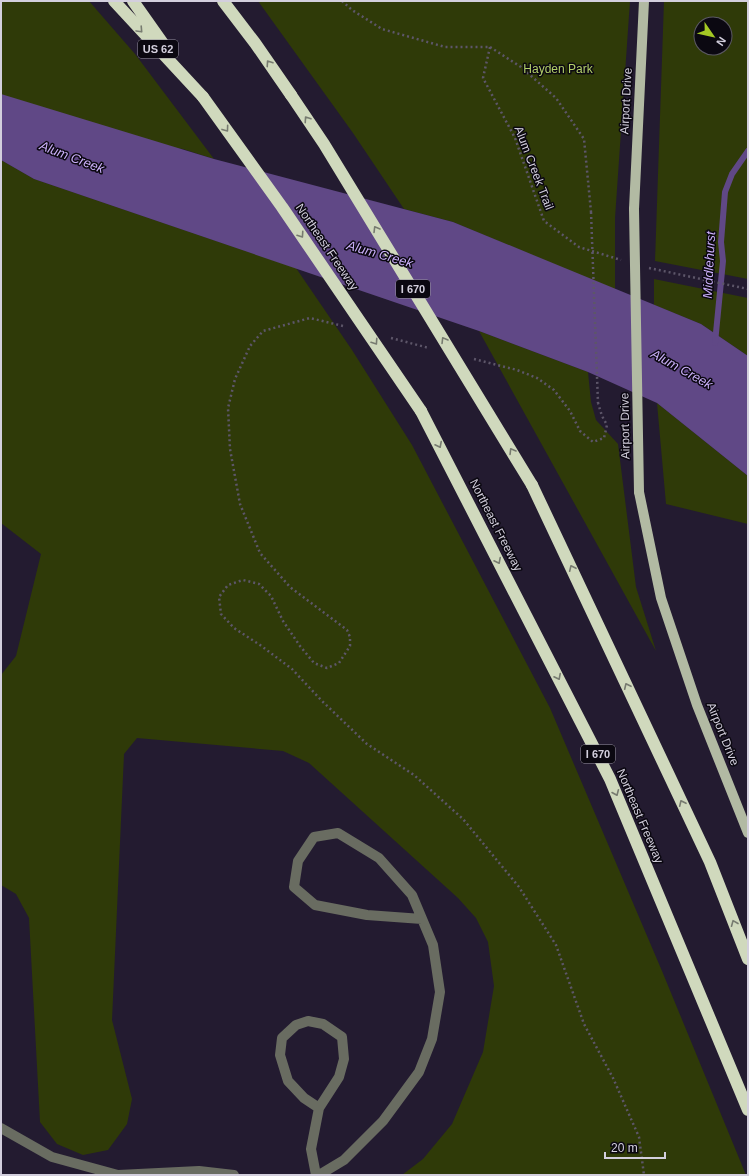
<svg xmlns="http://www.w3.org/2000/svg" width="749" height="1176" font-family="Arial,sans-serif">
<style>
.green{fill:#2f3a08;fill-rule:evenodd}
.water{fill:#604886}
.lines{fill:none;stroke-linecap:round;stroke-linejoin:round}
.stream{stroke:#604886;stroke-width:6}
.path{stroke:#5d5669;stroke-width:2.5;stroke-dasharray:2 3;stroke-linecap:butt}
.minor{stroke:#696c61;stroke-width:10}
.major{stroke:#b2baa3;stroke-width:10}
.highway{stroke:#d0d9bd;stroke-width:12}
.path-bridge{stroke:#5d5669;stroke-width:2.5;stroke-dasharray:2 3;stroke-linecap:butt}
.major-bridge{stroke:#b2baa3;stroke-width:10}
.highway-bridge{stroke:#d0d9bd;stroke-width:12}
.oneway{stroke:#777b70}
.labels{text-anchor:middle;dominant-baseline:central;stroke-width:3;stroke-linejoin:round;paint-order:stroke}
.shield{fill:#0b0811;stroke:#9793a0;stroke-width:1}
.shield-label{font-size:11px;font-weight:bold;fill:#d3cfdd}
.park-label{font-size:12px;fill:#b3cf6a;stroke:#0b0811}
.street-label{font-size:12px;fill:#d3cfdd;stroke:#0b0811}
.water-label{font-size:13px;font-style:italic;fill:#cbb0fa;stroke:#0b0811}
</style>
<rect width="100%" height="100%" fill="#231b30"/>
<path class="green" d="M1 1H89L135 54 214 159 183 149 1 129Z
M258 1H630L615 218V290L453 222 404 209 353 133Z
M664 1H748V279L655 261ZM701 24H725V48H701Z
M1 160 34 179 296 268 352 350 412 445 550 708 662 971 746 1175H402L423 1159 452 1124 483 1052 494 986 488 942 476 918 458 898 309 763 283 751 137 738 124 754 112 1020 132 1099 127 1124 108 1150 83 1155 57 1144 40 1122 29 918 16 894 1 885V675L16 656 41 554 1 523Z
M654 279 748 298V356L701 324 654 305Z
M479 331 588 372 591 402 596 420 618 444 636 587 656 651Z
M657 403 748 476V524L666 504Z"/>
<path class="water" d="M1 94 214 159 453 222 701 324 748 356V476L657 403 588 372 479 331 34 179 1 160Z"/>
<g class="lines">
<path class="stream" d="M715 343 723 261 721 242 725 192 732 174 748 151"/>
<path class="path" d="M342 1 352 10 382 29 445 47H490
M490 47 483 78 515 138 544 221 579 247 621 260
M490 47 521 67 556 98 584 139 591 212
M649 268 748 289
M343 326 310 318 263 331 250 346 235 379 228 408 230 449 240 504 260 553 290 587 347 630 350 637V646L339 663 327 668 314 663 300 646 283 621 271 596 259 584 243 580 228 585 219 597 221 614 234 628 260 645 292 669 322 701 367 744 414 775 463 819 519 887 556 945 584 1024 613 1078 639 1137 644 1175
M391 338 429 348
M474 359 517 370 537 378 554 390 570 411 580 431 593 442 604 438 607 425 602 416 598 403"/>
<path class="minor" d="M1 1128 52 1157 118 1175 199 1171 234 1175
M316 1175 311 1149 319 1108 339 1077 344 1059 342 1037 323 1024 308 1021 296 1025 282 1038 280 1055 288 1081 304 1098 319 1108
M319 1175 344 1160 383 1121 419 1072 432 1039 440 992 433 945 412 895 379 858 338 833 314 837 298 861 294 887 315 905 367 915 422 919"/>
<path class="major" d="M634 209 644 1
M639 492 661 598 697 705 748 833"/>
<path class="highway" d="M114 1 203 97
M133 1 169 52
M223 1 255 43 291 95
M421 411 610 779 748 1110
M532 485 710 862 748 959"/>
<path class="path-bridge" d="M591 212 598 403"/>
<path class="major-bridge" d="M634 209 639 492"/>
<path class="highway-bridge" d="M291 95 324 144 532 485
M203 97 282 207 421 411"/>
</g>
<defs><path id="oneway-chevron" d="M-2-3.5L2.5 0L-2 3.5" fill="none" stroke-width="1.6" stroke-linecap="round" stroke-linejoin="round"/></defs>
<g class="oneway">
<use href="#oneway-chevron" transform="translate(140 30) rotate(47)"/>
<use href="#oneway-chevron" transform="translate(269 63) rotate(-124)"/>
<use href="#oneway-chevron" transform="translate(307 119) rotate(-124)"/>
<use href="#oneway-chevron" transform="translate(226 129) rotate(54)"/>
<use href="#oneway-chevron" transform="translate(376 229) rotate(-121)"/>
<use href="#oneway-chevron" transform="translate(301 235) rotate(56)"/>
<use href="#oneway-chevron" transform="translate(444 340) rotate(-121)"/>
<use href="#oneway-chevron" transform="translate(375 342) rotate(56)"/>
<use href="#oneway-chevron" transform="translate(439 445) rotate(63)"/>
<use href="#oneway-chevron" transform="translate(512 451) rotate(-121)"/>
<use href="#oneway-chevron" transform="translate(498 561) rotate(63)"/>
<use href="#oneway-chevron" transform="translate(572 568) rotate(-115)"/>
<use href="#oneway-chevron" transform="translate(558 677) rotate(63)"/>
<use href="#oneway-chevron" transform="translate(627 686) rotate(-115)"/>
<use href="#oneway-chevron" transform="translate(616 793) rotate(67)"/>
<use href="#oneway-chevron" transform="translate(682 803) rotate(-115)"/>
<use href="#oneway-chevron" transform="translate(734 923) rotate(-112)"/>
</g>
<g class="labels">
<g class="shield">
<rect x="138" y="40" width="40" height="18" rx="3"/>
<rect x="396" y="280" width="34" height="18" rx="3"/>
<rect x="581" y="745" width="34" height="18" rx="3"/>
</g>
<g class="shield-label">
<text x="158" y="49">US 62</text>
<text x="413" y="289">I 670</text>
<text x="598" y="754">I 670</text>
</g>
<g class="park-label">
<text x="558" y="69">Hayden Park</text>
</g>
<g class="street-label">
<text transform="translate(626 101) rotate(-87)">Airport Drive</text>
<text transform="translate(534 168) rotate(69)">Alum Creek Trail</text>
<text transform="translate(327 247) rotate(56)">Northeast Freeway</text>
<text transform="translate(625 426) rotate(-91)">Airport Drive</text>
<text transform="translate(496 525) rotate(63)">Northeast Freeway</text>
<text transform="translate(723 734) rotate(68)">Airport Drive</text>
<text transform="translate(640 816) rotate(67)">Northeast Freeway</text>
</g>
<g class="water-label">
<text transform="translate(72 157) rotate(21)">Alum Creek</text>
<text transform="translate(380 254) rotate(16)">Alum Creek</text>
<text transform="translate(709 265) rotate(-87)">Middlehurst</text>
<text transform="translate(682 369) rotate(29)">Alum Creek</text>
</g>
</g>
<rect width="749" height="1176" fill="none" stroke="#d3cfdd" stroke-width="4"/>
<g transform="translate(713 36) rotate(124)"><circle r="19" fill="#0b0811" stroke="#5b5863"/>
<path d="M0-3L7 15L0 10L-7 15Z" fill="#a4c824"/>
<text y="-6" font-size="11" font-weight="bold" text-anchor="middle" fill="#d3cfdd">N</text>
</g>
<path d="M605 1152v6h60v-6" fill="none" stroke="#d3cfdd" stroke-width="2"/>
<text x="611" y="1152" font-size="12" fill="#d3cfdd" stroke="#0b0811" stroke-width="3" paint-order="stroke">20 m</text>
</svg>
